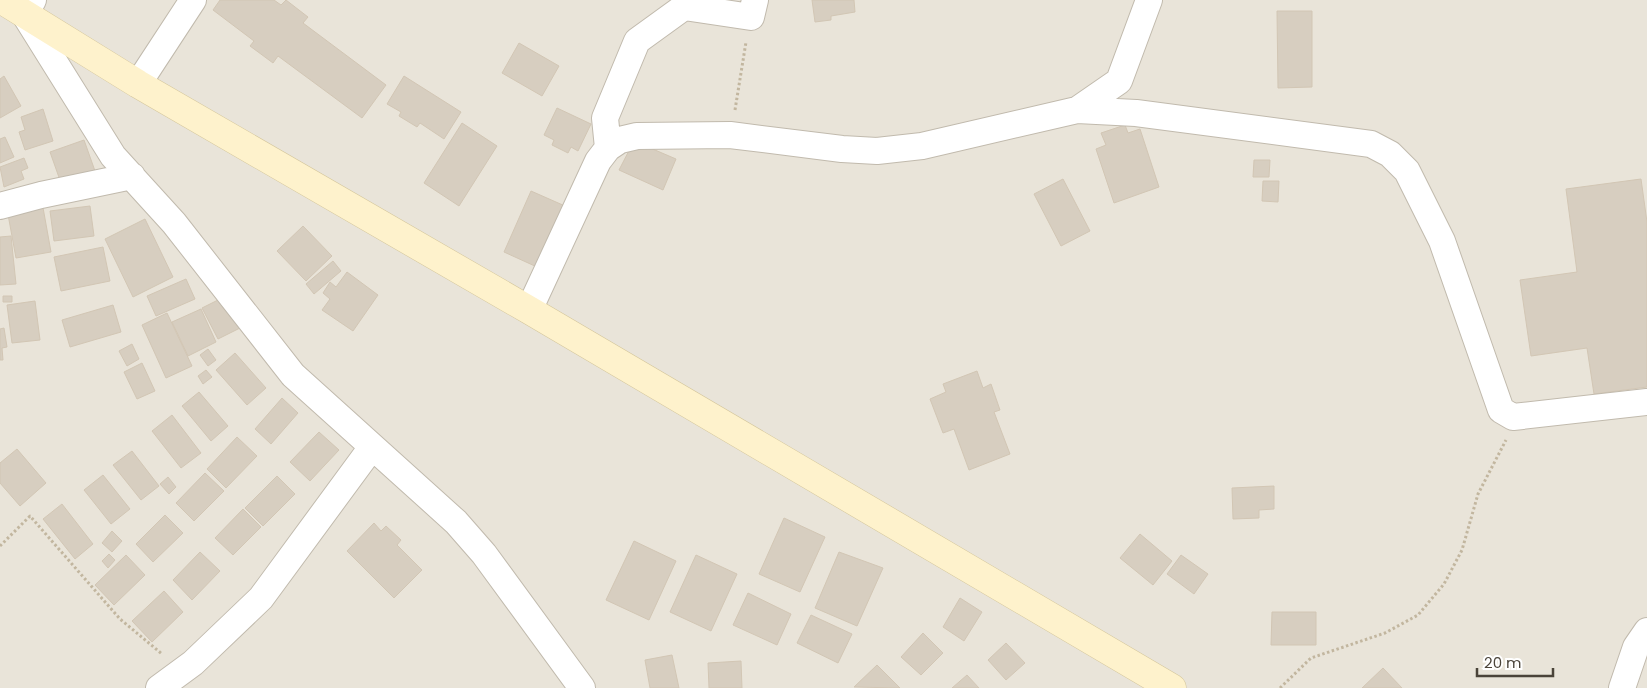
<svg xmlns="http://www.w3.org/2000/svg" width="1647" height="688" font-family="Poppins,sans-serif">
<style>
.residential{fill:#e9e4d9}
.building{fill:#d7cec0;stroke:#d2c6b4}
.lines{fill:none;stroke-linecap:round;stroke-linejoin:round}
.street-casing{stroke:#c1baad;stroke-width:28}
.secondary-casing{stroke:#d4c69b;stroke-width:29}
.path{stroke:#c2b69f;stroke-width:3;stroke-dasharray:2.5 2.5;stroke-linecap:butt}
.street{stroke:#fff;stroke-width:26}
.secondary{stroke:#fef2cc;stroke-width:28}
</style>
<rect width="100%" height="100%" fill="#f5f2eb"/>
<path class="residential" d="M0 0H1647V688H0Z"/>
<path class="building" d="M220 0H274L281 5 286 0 308 17 303 23 386 85 362 118 278 56 273 63 250 46 254 41 213 10Z
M812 0H854L855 12 831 16V20L815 22Z
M1277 11H1312V87L1278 88Z
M519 43 559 66 542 96 502 73Z
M4 76 21 106 0 118V79Z
M404 76 461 112 444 139 420 123 417 127 399 116 401 112 387 104Z
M557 108 591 124 578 151 571 147 568 153 552 145 554 140 544 135Z
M43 109 53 141 25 150 19 132 25 130 21 117Z
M462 123 497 146 459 206 424 183Z
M1125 125 1128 133 1140 129 1159 187 1114 203 1096 149 1106 145 1101 133Z
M5 137 14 157 0 163V139Z
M84 140 95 171 61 183 50 152Z
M634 141 676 159 663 190 619 170Z
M24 158 28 168 21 171 24 179 4 187 0 167Z
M1254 160H1270L1269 177H1253Z
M1063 179 1090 231 1061 246 1034 194Z
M1641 179 1647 222V387L1594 394 1587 348 1531 356 1520 280 1577 272 1566 189Z
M1263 181H1279L1278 202 1262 201Z
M531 191 565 206 537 267 504 252Z
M42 202 51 252 16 258 7 209Z
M90 206 94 236 54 241 50 211Z
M145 219 173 277 133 297 105 239Z
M303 226 332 256 306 281 277 251Z
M11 236 16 284 0 285V237Z
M103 247 110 281 61 291 54 257Z
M333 261 341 271 314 294 306 284Z
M347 272 378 295 353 331 322 310 330 299 323 293 330 282 336 287Z
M186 279 195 299 156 316 147 296Z
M3 296H12V302H3Z
M224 297 240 328 218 339 202 308Z
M35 301 40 340 12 343 7 305Z
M113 305 121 332 70 347 62 320Z
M201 309 216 342 188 356 172 322Z
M167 313 192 366 166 378 142 325Z
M4 328 7 347 2 348 3 360H0V329Z
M132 344 139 359 127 366 119 351Z
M208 349 216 360 208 366 200 355Z
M235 353 266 388 247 405 216 370Z
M142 363 155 391 137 399 124 372Z
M206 370 212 377 203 384 198 376Z
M977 371 983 388 991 384 1000 410 994 412 1010 454 969 470 954 429 943 433 930 399 946 392 943 384Z
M199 392 228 426 211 441 182 406Z
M282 398 298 413 271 444 255 429Z
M172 415 201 453 181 468 152 431Z
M319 432 339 450 310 481 290 462Z
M237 437 257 456 226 488 207 469Z
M17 449 46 483 20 506 0 483V463Z
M132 451 159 486 141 500 113 465Z
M205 473 224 491 194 521 176 503Z
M103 475 130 509 111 524 84 490Z
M277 476 295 494 263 526 245 508Z
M168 477 176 487 169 494 160 484Z
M1274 486V509L1259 510V518L1233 519 1232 488Z
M62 504 93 544 75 559 43 519Z
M243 509 261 527 233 555 215 538Z
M165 515 183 533 153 562 136 544Z
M784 518 825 537 800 592 759 574Z
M374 523 381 531 386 526 401 540 397 545 422 570 394 598 347 551Z
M112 531 122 541 112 552 102 543Z
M1140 534 1172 561 1153 585 1120 558Z
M634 541 676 561 649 620 606 600Z
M200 552 220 571 192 600 173 580Z
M839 552 883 568 857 626 815 608Z
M109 554 115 560 108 568 102 561Z
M126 555 145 575 114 605 95 585Z
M696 555 737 574 711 631 670 612Z
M1181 555 1208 574 1194 594 1167 574Z
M164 591 183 612 152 642 132 621Z
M748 593 791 614 777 645 733 625Z
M960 598 982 612 964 641 943 627Z
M1272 612H1316V645H1271Z
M811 615 852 634 838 663 797 643Z
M923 633 943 653 921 675 901 657Z
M1006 643 1025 663 1006 680 988 660Z
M672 655 679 688H650L645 660Z
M741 661 742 688H709L708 663Z
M877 665 900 688 854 687Z
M1383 668 1402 688H1362Z
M967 675 979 688H952Z"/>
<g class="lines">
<g class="street-casing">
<path id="street" d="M33 0 25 15 113 156 174 223 293 375 456 522 484 554 582 688
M138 84 193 0
M1077 110 1119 81 1149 0
M608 148 605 118 637 41 684 7 751 17 755 0
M0 206 41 195 132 176
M529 310 598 161 608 148 620 140 637 136 730 135 842 149 877 151 922 146 1077 110 1136 113 1371 144 1390 154 1407 171 1442 241 1501 410 1513 417 1647 402
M159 688 193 663 261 598 372 447
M1622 688 1636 647 1647 631"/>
</g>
<g class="secondary-casing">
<path id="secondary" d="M2 0 138 84 529 310 1172 688"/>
</g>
<path class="path" d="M735 110 746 42
M0 546 30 516 120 619 162 654
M1280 688 1311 658 1385 633 1418 615 1444 584 1462 550 1478 494 1506 440"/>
<use href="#street" class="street"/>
<use href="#secondary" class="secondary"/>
</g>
<path d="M1477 668v8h76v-8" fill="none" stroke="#4a4339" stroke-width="2.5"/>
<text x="1484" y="668" font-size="15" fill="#4a4339" stroke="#ffffff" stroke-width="4" paint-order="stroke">20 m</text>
</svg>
